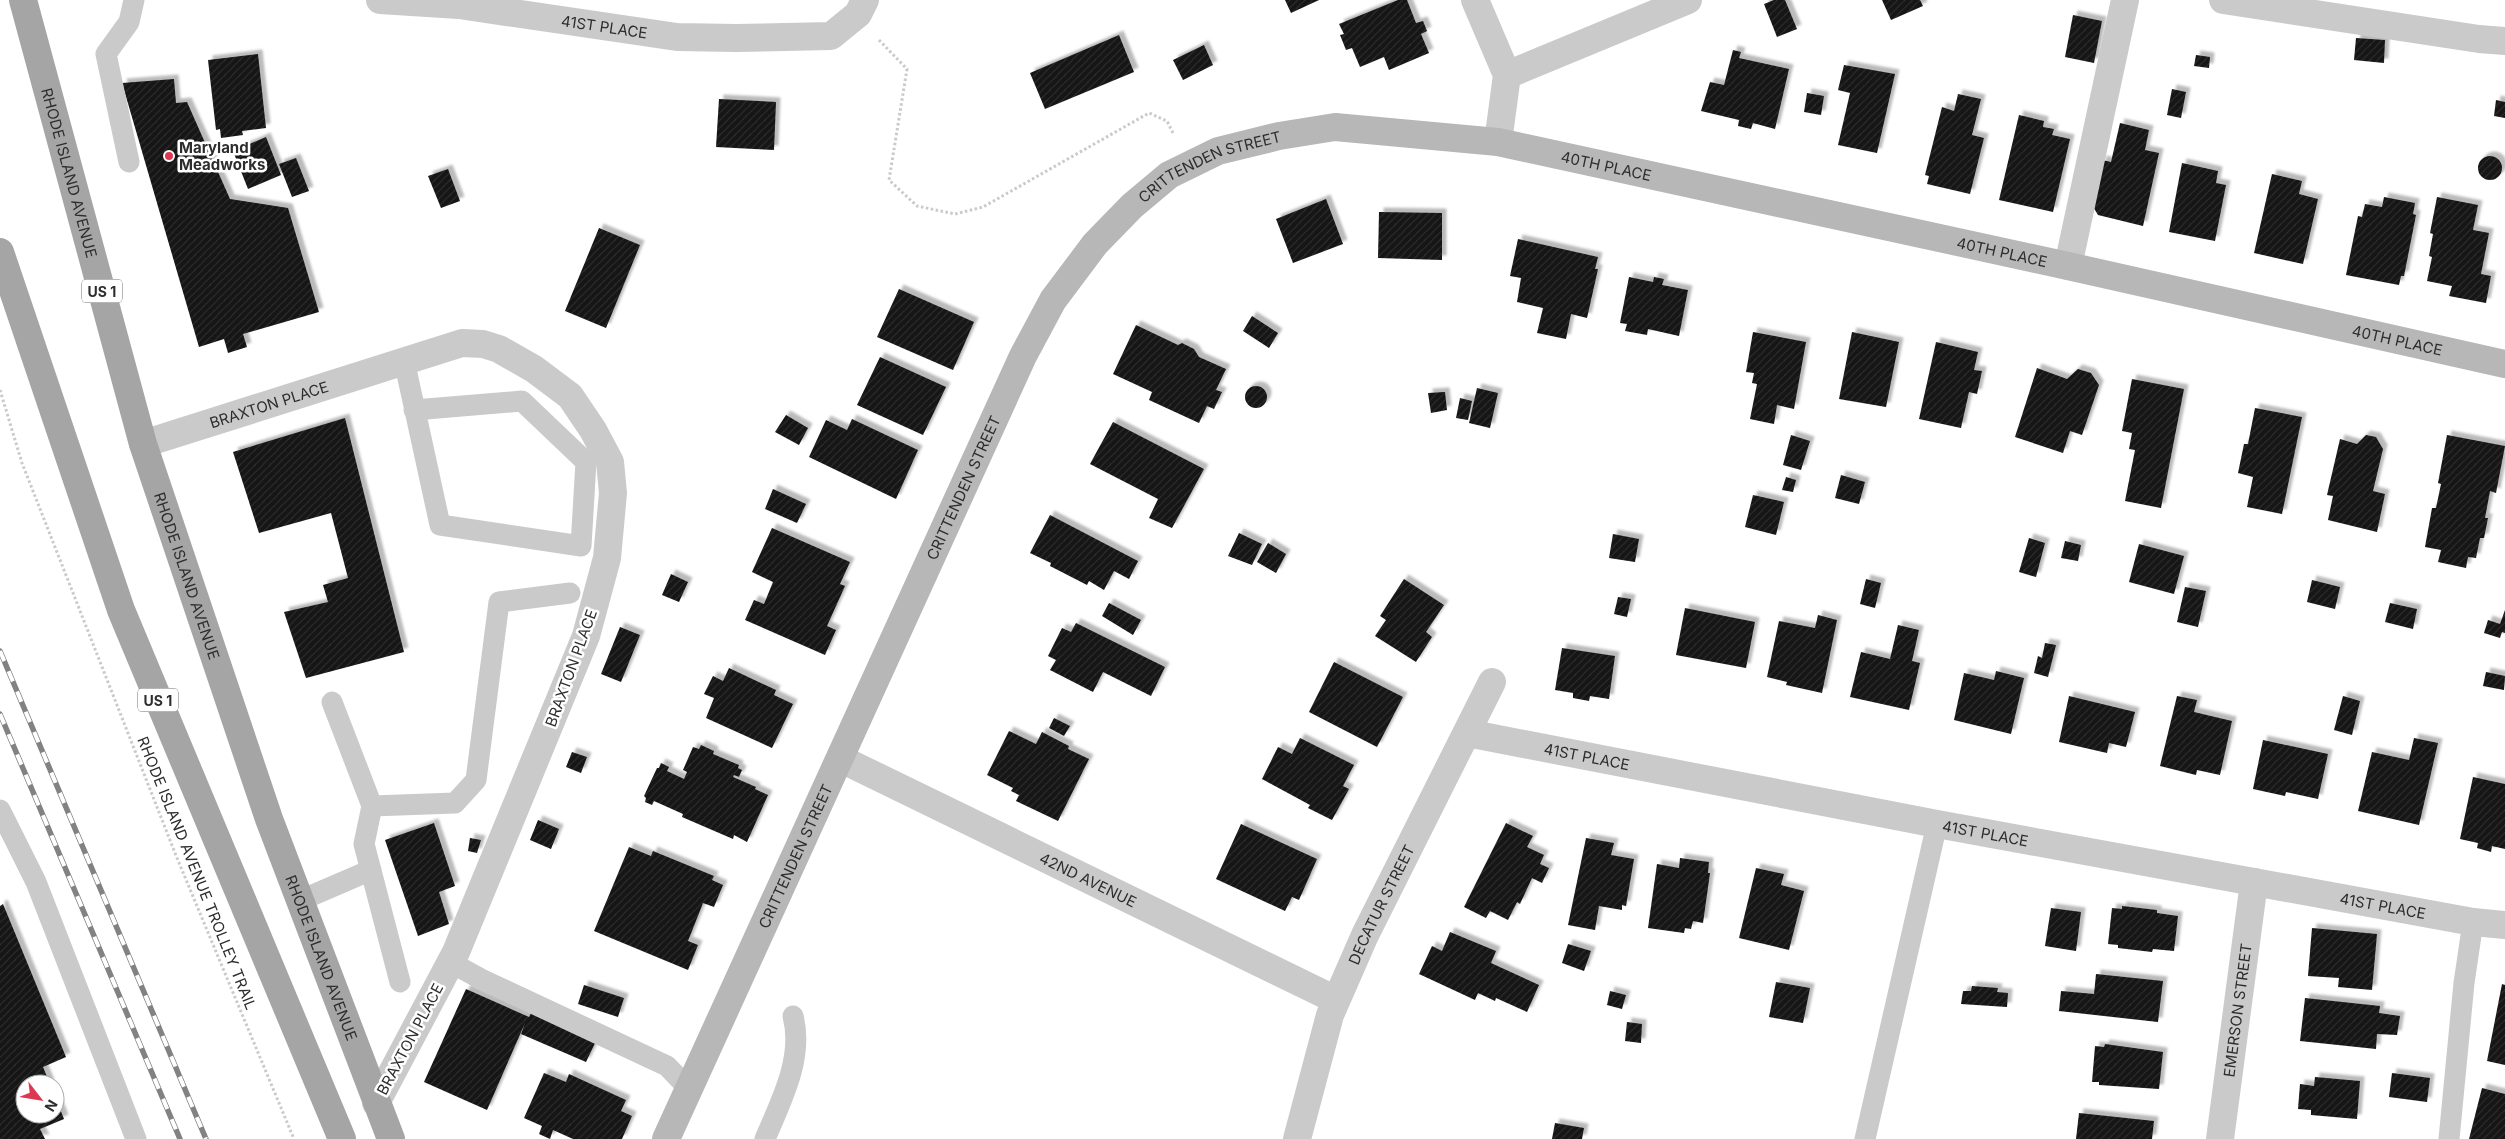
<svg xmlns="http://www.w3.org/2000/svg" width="2505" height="1139" font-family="Inter,sans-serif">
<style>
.building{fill:url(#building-hatch);filter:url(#shadow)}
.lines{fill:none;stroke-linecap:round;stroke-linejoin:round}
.path{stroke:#cacaca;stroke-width:3;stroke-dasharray:2.5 2.5;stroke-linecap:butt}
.lane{stroke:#cacaca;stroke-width:21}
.street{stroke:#cacaca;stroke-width:28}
.secondary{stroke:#b7b7b7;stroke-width:28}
.primary{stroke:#a5a5a5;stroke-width:28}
.rail-casing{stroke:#828282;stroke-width:5.5}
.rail{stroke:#fff;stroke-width:4;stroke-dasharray:11;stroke-linecap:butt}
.poi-dot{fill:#dc3852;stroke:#fff;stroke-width:2}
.labels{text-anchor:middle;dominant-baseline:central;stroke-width:5;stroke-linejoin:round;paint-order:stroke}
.shield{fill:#fff;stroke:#6c6c6c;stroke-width:1}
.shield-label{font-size:14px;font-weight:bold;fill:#2d2d2d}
.street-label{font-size:15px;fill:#2d2d2d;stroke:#fff}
.poi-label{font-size:15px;font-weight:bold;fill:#2d2d2d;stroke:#fff;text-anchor:start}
</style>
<defs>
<pattern id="building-hatch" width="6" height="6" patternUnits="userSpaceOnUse" patternTransform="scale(1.25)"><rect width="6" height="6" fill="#141414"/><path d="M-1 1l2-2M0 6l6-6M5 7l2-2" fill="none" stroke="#2e2e2e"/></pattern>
<filter id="shadow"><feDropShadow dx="4.5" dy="-4.5" stdDeviation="1" flood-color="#0004"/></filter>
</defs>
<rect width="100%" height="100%" fill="#fff"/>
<path class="building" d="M1285 0H1319L1291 13Z
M1398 0H1407L1416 23 1423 21 1427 31 1421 34 1429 53 1389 70 1384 57 1360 67 1352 48 1346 50 1340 35 1344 34 1339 24Z
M1774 0H1785L1797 29 1777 37 1764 4Z
M1882 0H1920L1923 6 1891 20Z
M2073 15 2102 21 2094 63 2065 57Z
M1119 35 1134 72 1045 109 1030 73Z
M2356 38 2385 40 2384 63 2354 60Z
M1204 45 1213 65 1183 80 1173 60Z
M1733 50 1741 52 1739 58 1789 69 1775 129 1753 123 1751 129 1738 126 1739 120 1701 111 1710 82 1724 85Z
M258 54 266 128 242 131 243 135 221 138 220 129 216 130 208 60Z
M2196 55 2210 57 2209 68 2194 66Z
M1844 65 1895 74 1877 153 1838 145 1850 93 1838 90Z
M174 79 176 103 187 102 230 199 288 208 319 312 243 334 247 347 228 353 224 339 199 347 122 83Z
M2172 89 2186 92 2181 118 2167 115Z
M1807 93 1824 96 1821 115 1804 112Z
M1958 94 1981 99 1972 135 1984 138 1970 194 1927 184 1929 176 1925 175 1942 107 1954 111Z
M719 99 776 102 774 150 716 147Z
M2496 100 2505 102V118L2494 116Z
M2019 115 2044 121 2043 127 2054 129 2052 135 2070 139 2053 212 1999 200Z
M2120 123 2149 130 2145 150 2159 153 2143 226 2098 215 2092 205 2102 160 2111 162Z
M266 137 281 175 248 189 233 151Z
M2478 168a12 12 0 1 1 24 0a12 12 0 1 1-24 0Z
M296 158 309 191 292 197 279 164Z
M2182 163 2218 171 2216 183 2226 185 2215 241 2169 232Z
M448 169 460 201 441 208 428 176Z
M2272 174 2302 181 2299 194 2318 199 2303 264 2254 253Z
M2384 197 2415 203 2413 214 2416 215 2404 276H2401L2399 285 2346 275 2358 216 2362 217 2365 204 2382 207Z
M2437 197 2478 205 2473 230 2489 233 2481 274 2491 276 2486 303 2449 296 2452 286 2427 281 2432 257 2429 256 2433 234 2430 233Z
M1326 199 1343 244 1293 263 1276 219Z
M1379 212 1442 213V260L1378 258Z
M599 228 640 245 606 328 565 311Z
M1518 239 1598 257 1595 269H1598L1587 318 1571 314 1566 339 1537 333 1543 308 1517 302 1521 278 1510 276Z
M1629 277 1653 282 1654 277 1664 279 1662 285 1688 290 1679 336 1648 329 1647 335 1625 331 1627 324 1620 323Z
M899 289 974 322 953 370 877 337Z
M1252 316 1278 333 1269 348 1243 331Z
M1136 325 1178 345 1182 343 1194 349 1199 357 1226 369 1216 390 1222 392 1214 409 1207 406 1199 423 1149 400 1152 392 1113 374Z
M1753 332 1806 342 1794 409 1777 405 1774 424 1750 419 1757 384 1752 383 1754 373 1746 372Z
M1852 332 1899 342 1886 407 1839 399Z
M1936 342 1978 352 1974 370 1982 371 1977 394 1969 392 1961 428 1919 419Z
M880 357 946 387 923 435 857 405Z
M2037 368 2067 379 2078 369 2091 373 2099 385 2082 435 2070 431 2063 453 2015 437Z
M2132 379 2184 389 2161 508 2125 501 2135 450 2129 449 2132 433 2122 431Z
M1245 397a11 11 0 1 1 22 0a11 11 0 1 1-22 0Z
M1477 388 1498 393 1490 428 1469 423Z
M1445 392 1447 410 1431 413 1428 393Z
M1460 398 1472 401 1468 420 1456 418Z
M2255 408 2302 417 2282 514 2247 507 2253 477 2238 473 2244 444H2248Z
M786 415 808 428 799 445 775 432Z
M345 418 404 652 306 678 284 612 328 602 323 585 348 578 331 513 259 533 233 452Z
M852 419 918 450 896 499 809 457 826 420 847 430Z
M1113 422 1204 469 1172 528 1149 518 1158 499 1090 464Z
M1791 435 1810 441 1801 470 1783 465Z
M2366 435 2376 437 2383 449 2373 491 2385 494 2377 532 2328 520 2333 496 2327 495 2340 439 2357 444Z
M2447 435 2505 446 2496 493 2490 491 2485 518H2488L2484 538H2480L2476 558 2468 557 2466 568 2438 562 2441 550 2425 547 2432 508H2436L2441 484 2438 483Z
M1841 475 1865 482 1859 504 1835 498Z
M1786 477 1796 480 1793 492 1782 490Z
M773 489 806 504 797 523 765 509Z
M1753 495 1784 502 1776 535 1745 527Z
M1050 515 1138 561 1129 579 1114 571 1104 590 1089 581 1087 585 1050 566 1051 563 1030 553Z
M772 528 850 562 840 584 845 586 827 626 836 630 825 655 745 620 754 600 764 604 773 582 752 572Z
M1239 533 1262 544 1252 565 1228 556Z
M1613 534 1639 539 1635 562 1609 558Z
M2029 538 2045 543 2036 577 2019 572Z
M2065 541 2081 545 2078 561 2061 558Z
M1268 543 1286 554 1276 573 1257 562Z
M2139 544 2184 556 2174 594 2129 582Z
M671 574 688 582 679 602 662 595Z
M1404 579 1444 605 1426 632 1432 637 1416 662 1375 636 1386 620 1380 616Z
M1866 579 1881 583 1875 608 1860 604Z
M2312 580 2340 587 2335 609 2307 602Z
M2185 587 2206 591 2198 627 2177 622Z
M1618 597 1631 599 1627 617 1614 614Z
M1109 603 1141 620 1133 635 1102 616Z
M2390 603 2417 609 2413 629 2385 622Z
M1685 608 1755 622 1746 668 1676 655Z
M2505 610V633L2502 632 2500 638 2484 633 2488 620 2500 624Z
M1818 615 1837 620 1822 693 1786 685 1787 682 1767 677 1779 621 1815 628Z
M1076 623 1165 667 1151 696 1103 672 1093 692 1050 670 1056 660 1048 656 1062 628 1071 632Z
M1898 625 1919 630 1912 661 1920 663 1909 710 1850 697 1861 652 1890 659Z
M620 627 640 635 621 682 601 674Z
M2045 643 2056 645 2048 677 2034 673 2038 656 2042 658Z
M1562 648 1615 656 1609 699 1590 696 1589 701 1573 698V693L1555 690Z
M1334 662 1403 697 1377 747 1309 712Z
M729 668 776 690 774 695 793 704 772 748 706 718 714 698 704 694 713 676 723 681Z
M1996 671 2024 678 2011 734 1954 720 1964 673 1994 680Z
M2486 672 2505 676 2504 690 2483 686Z
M2069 696 2135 712 2126 747 2109 743 2107 753 2059 742Z
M2177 696 2197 700 2194 712 2232 721 2220 775 2197 770 2196 775 2160 766Z
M2343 696 2360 701 2352 735 2334 730Z
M1054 718 1070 726 1064 736 1049 728Z
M1009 731 1036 744 1042 732 1069 746 1068 749 1089 759 1058 821 1016 801 1019 795 1011 791 1013 788 987 775Z
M1300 738 1354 765 1343 786 1349 789 1332 820 1308 808 1310 805 1262 779 1278 747 1292 754Z
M2414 738 2438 743 2419 825 2358 811 2372 752 2409 760Z
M2263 740 2328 754 2318 799 2286 792 2285 796 2253 789Z
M701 745 714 751 713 754 739 765 738 768 742 770 739 777 734 775 733 777 756 787 755 789 768 795 747 842 734 835 733 839 682 817 683 814 654 801 652 805 645 802 646 798 644 796 657 768H659L661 763 669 767 667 771 684 779 687 772 683 770 693 747 699 749Z
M572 752 587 757 581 773 566 767Z
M2473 777 2505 784V849L2492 846 2491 852 2477 848 2478 843 2460 839Z
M538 820 559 829 551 849 530 840Z
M434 823 455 886 439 892 449 924 418 936 385 840Z
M1506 823 1533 836 1527 847 1544 855 1540 864 1549 868 1542 883 1532 878 1520 904 1517 902 1508 920 1490 911 1486 918 1464 907Z
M1241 824 1317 859 1299 900 1292 897 1285 911 1216 879Z
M470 838 481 840 477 853 468 851Z
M1586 838 1614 843 1611 855 1634 859 1626 906 1622 905V910L1599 906 1595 930 1568 925Z
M629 847 651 856 653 851 714 876 712 880 723 885 714 907 703 903 688 941 698 945 688 970 594 931Z
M1680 858 1709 862 1708 873H1710L1703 923 1693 921 1691 929 1685 928 1684 933 1648 928 1657 864 1679 868Z
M1756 868 1784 874 1781 885 1804 891 1789 950 1739 938Z
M3 904 66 1057 43 1067 50 1084H25V1114H55V1096L64 1119 40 1129 45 1139H0V906Z
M2122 906 2157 910V913L2178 916 2174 951 2153 949 2152 952 2118 948V945L2108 944 2112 908 2122 909Z
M2051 908 2081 912 2076 951 2045 946Z
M2312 928 2377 934 2372 990 2338 987 2339 978 2308 976Z
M1450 932 1496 951 1491 963 1539 985 1527 1012 1496 998 1495 1001 1478 993 1475 1000 1419 974 1432 946 1442 951Z
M1568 944 1591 951 1584 971 1562 963Z
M2096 974 2163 981 2158 1022 2059 1011 2061 991 2094 994Z
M1776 982 1810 988 1803 1023 1769 1017Z
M2502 984 2505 985V1065L2487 1061Z
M584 985 624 998 618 1017 578 1004Z
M1972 986 1998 988 1997 992 2008 993 2007 1007 1961 1004 1963 991H1971Z
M466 989 529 1017 531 1013 596 1041 586 1062 521 1034 525 1023 487 1110 424 1082Z
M1610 991 1626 995 1622 1009 1607 1005Z
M2305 998 2380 1006 2379 1013 2400 1016 2397 1035 2377 1034 2376 1049 2300 1041Z
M1627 1022 1642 1024 1641 1043 1625 1041Z
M2105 1044 2163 1052 2159 1089 2099 1085V1082H2092L2095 1046 2104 1047Z
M544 1073 566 1082 569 1074 626 1100 621 1111 632 1116 622 1139H573L553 1130 550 1139 539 1134 542 1126 524 1118Z
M2392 1073 2430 1078 2427 1102 2389 1097Z
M2315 1077 2360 1081 2357 1119 2311 1115V1110L2298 1109 2300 1084 2314 1086Z
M2482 1088 2505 1094V1139H2469Z
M2079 1113 2154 1121 2152 1139H2076Z
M1555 1123 1584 1128 1582 1139H1552Z"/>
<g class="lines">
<path class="path" d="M879 40 907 69 889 180 917 206 955 214 983 207 1149 113 1167 121 1174 135
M0 390 22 463 177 858 294 1139"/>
<path class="lane" d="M129 162 106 54 129 22 134 0
M404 360 440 525 581 546 586 462 522 401 414 410
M332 702 372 806 364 844 400 982
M372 806 455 803 476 780 499 602 570 593
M0 810 36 882 136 1139
M299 901 371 870
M450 962 481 979 667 1066 689 1089
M765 1139C781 1101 804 1058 793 1016
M1865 1139 1937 824
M2449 1139 2464 983 2473 922"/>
<g class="street">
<path id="s1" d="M380 0 459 5 677 37 736 38 831 36 858 14 865 0"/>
<path d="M1475 0 1507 75 1498 142"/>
<path d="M2223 0 2479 39 2505 41"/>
<path d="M1507 75 1688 0"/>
<path d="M2068 266 2125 0"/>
<path id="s2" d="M143 444 462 343 483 344 499 349 534 369 570 396 593 430 610 462 613 493 607 558 586 636 456 952 376 1103"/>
<path id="s3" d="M1467 733 1937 824 2473 922 2505 925"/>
<path id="s4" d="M841 759 1336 1000"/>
<path id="s5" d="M1297 1139 1330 1015 1365 935 1492 682"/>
<path id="s6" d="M2220 1139 2254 882"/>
</g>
<path class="secondary" id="s7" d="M666 1139 1023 356 1053 300 1095 244 1132 206 1169 175 1218 151 1279 136 1335 127 1498 142 2068 266 2505 364"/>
<g class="primary">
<path id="s8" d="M23 0 143 444 269 819 391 1139"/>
<path d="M0 252 121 610 342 1139"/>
</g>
<g class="rail-casing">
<path id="rail" d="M0 651 206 1139
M0 714 180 1139"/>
</g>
<use href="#rail" class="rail"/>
</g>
<circle class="poi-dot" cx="169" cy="156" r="5"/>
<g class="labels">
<g class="shield">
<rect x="82" y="279.5" width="40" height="23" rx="4"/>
<rect x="138" y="688.5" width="40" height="23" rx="4"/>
</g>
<g class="shield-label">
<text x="102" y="291">US 1</text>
<text x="158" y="700">US 1</text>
</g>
<g class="street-label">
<text stroke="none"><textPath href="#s1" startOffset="226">41ST PLACE</textPath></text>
<text stroke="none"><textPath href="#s7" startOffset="1544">40TH PLACE</textPath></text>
<text stroke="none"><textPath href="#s7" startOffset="1136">CRITTENDEN STREET</textPath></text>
<text stroke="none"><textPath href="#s8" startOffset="179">RHODE ISLAND AVENUE</textPath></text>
<text stroke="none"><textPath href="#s7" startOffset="1949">40TH PLACE</textPath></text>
<text stroke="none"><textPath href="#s7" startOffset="2354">40TH PLACE</textPath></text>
<text stroke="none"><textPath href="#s2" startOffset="132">BRAXTON PLACE</textPath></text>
<text stroke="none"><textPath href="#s7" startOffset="716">CRITTENDEN STREET</textPath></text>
<text stroke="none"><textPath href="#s8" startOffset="599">RHODE ISLAND AVENUE</textPath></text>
<text transform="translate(571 668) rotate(-70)">BRAXTON PLACE</text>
<text stroke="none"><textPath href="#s3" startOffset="122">41ST PLACE</textPath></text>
<text stroke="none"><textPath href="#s3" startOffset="528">41ST PLACE</textPath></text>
<text stroke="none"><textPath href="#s7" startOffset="311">CRITTENDEN STREET</textPath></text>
<text transform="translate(197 873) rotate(68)">RHODE ISLAND AVENUE TROLLEY TRAIL</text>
<text stroke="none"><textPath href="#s4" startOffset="275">42ND AVENUE</textPath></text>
<text stroke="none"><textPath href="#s5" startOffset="250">DECATUR STREET</textPath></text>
<text stroke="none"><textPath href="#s3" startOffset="932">41ST PLACE</textPath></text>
<text stroke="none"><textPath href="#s8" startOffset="1004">RHODE ISLAND AVENUE</textPath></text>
<text stroke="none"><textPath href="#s6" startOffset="130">EMERSON STREET</textPath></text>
<text transform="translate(410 1039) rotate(-62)">BRAXTON PLACE</text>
</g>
<g class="poi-label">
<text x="179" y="147">Maryland<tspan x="179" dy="17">Meadworks</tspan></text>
</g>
</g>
<g transform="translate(40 1099) rotate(121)"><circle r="24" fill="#ffffff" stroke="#ababab"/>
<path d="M0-4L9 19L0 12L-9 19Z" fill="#dc3852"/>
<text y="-8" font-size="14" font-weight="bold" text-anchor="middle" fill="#2d2d2d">N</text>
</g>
</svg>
